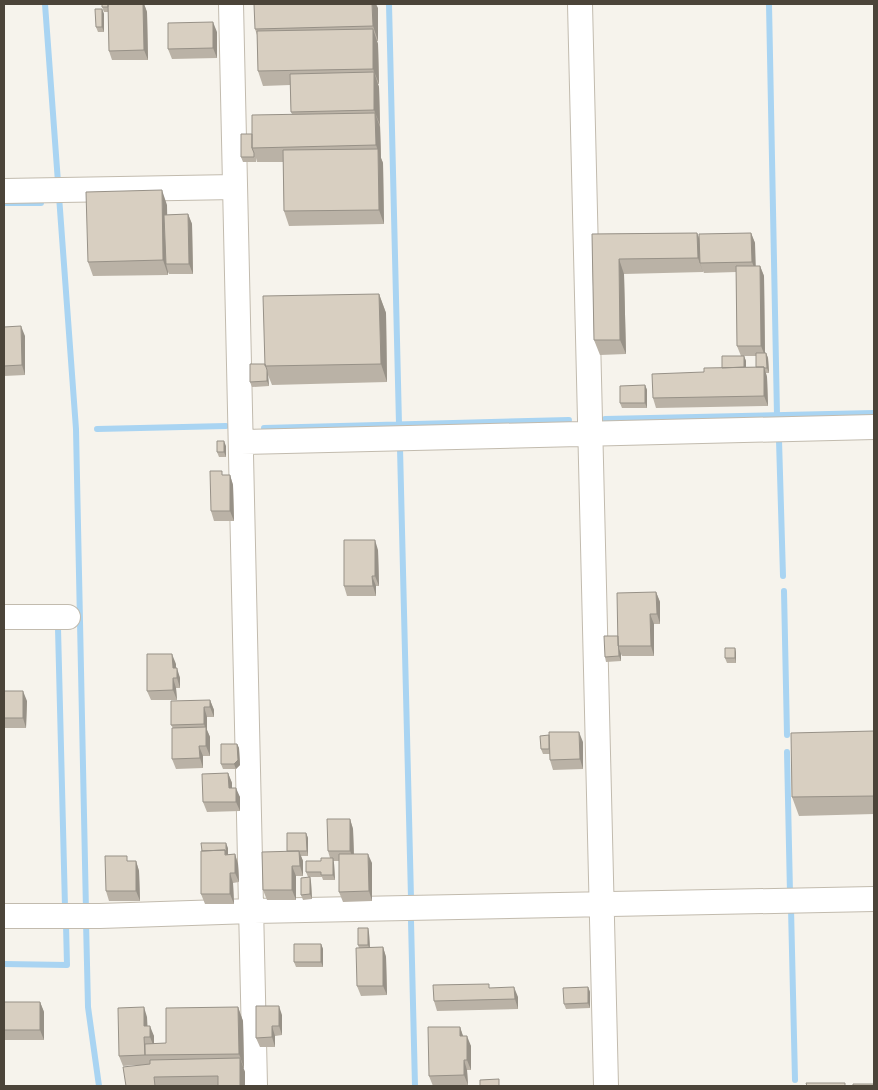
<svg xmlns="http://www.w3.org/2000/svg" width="878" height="1090" font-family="Commissioner,sans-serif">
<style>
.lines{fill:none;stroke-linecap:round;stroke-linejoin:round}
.stream{stroke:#a9d4f2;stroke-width:6}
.minor-casing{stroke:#c2bbae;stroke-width:26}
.minor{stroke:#fff;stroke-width:24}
.wall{fill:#bab2a6;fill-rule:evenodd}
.shaded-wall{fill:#979187}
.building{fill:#d8cfc1;stroke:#979187}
</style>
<rect width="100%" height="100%" fill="#f6f3ec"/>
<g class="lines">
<path class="stream" d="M45 4 76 429 86 911
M389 4 399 424
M769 4 777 415
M4 203H41
M605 419 874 413
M264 428 569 420
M97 429 226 426
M779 440 783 576
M400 448 411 898
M784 591 787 735
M58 628 65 907
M787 752 790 893
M791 908 795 1080
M86 921 88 1007 99 1086
M411 921 415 1086
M4 964 67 965 66 924"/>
<g class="minor-casing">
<path id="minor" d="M231 4 255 1086
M580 4 606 1086
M4 191 235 187
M241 442 874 427
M4 617H68
M4 916H100L252 911 874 899"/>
</g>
<use href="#minor" class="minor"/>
</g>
<path class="wall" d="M102 4H144L147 12 148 60H112L109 51 108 12H104L102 7Z
M378 8V41H377L378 44 379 84H378L379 87 381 158 383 163 384 224 289 226 284 211 283 162H257L256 158V162H243L241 157 252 134 292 114 291 112 290 85 263 86 258 71 257 35 255 29Z
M102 9 104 14V32H98L96 27Z
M217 32V58L172 59 168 49Z
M167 205V215L188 214 192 224 193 274H169L168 272V275L93 276 88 262Z
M697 233 700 239 751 233 755 243V266H760L764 276 765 353H766L768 358 769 373H766L767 377 768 406 656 408 653 398 704 372 722 368 741 356 737 346 736 272 704 273 703 271V272L624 274 626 354 600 355 594 340 592 234ZM744 356H756V367H746V361Z
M379 294 386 313 387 382 272 385 268 375 269 386 252 387 250 382 265 364Z
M4 327 25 336V375L4 376Z
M645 385 647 390V408H622L620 403Z
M226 446V457H219L217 452Z
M230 475 233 485 234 521H214L211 511Z
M378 550 379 586H376V596H347L344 586Z
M656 592 660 602V624H654V656H622L621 654V661L606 662 605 657Z
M735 648 736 653V663H727L725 658Z
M176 664V668L180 678V688H176L177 700H151L147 691Z
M4 691 27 701 26 728H4Z
M210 700 214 710V717H207V730L210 737V756H203V768L176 769 172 759 173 728 171 725Z
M874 731V814L799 816 792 797Z
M583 742V769L553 770 550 760V754H543L541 749Z
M237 744 239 748 240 765 236 769H223L221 764Z
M228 773 232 783V788L240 797V811L207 812 203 802Z
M350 819 353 829 354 854 372 863V901L343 902 339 892V861H333L334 863 335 880H323L322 877H308L306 872 321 861 330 858 328 851Z
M306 833 308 838V856H301L303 861V876H296V900H267L263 890 287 851Z
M228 848V855L235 854 238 864 239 882 233 883 234 904H205L201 894Z
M129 861H136L139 871 140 901H109L106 891Z
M310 877 311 882 312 899 303 900 301 895Z
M368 928 369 933 370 948 383 947 386 957 387 995 361 996 357 986 359 948 358 945Z
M321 944 323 949V967H296L294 962Z
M588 987 590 992V1008L566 1009 564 1004Z
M491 988 518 997V1009L437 1011 434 1001Z
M4 1002H40L44 1012V1040H4Z
M238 1007 243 1021 244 1068H243L245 1072V1086H126L136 1065 123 1066 119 1056 147 1017V1026L154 1036V1044L166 1043Z
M282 1015V1035L275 1036V1047H260L256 1038Z
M460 1027 463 1036 471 1046V1070H467L468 1085 433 1086 429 1076Z"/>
<path class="shaded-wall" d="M142 4H144L147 12 148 60 144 50Z
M372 4H376L378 8V41L373 26Z
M102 9 104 14V32L102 27Z
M213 22 217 32V58L213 48Z
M373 29 378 44 379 84 373 69Z
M374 72 379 87 380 125 374 110Z
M375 113 380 127 381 158 383 163 384 224 379 210 378 151 376 145Z
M162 190 167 205 168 264H166L168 272V275L163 260Z
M188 214 192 224 193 274 189 264Z
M697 233 702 247 700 263 703 272 698 258Z
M751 233 755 243 756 272 752 262Z
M619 259 624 274 626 354 620 340Z
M760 266 764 276 765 356 761 346Z
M379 294 386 313 387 382 381 364Z
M21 326 25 336V375L22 365Z
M766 353 768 358 769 373 767 368Z
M744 356 746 361V374L744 369Z
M764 367 767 377 768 406 764 396Z
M267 370 268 375 269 386 267 381Z
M645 385 647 390V408L645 403Z
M224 441 226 446V457L224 452Z
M230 475 233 485 234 521 230 511Z
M375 540 378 550 379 586 375 576Z
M372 576 376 586V596L373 586Z
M656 592 660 602V624L657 614Z
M650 614 654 624V656L651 646Z
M735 648 736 653V663L735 658Z
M619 649 621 654V661L619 656Z
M172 654 176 664V678L173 668Z
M177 668 180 678V688L177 678Z
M173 678 176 688 177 700 173 690Z
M23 691 27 701 26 728 23 718Z
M210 700 214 710V717L210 707Z
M204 707 207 717V730L210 737V756L206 746V730L204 724Z
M579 732 583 742V769L580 759Z
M237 744 239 748 240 765 236 769 234 764Z
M199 746 203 756V768L200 758Z
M228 773 232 783V798L229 788Z
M236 788 240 797V811L236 802Z
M350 819 353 829 354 860 350 851Z
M306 833 308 838V856L307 851Z
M226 843 228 848V859L226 854Z
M299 851 303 861V876L300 866Z
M235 854 238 864 239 882 235 873Z
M368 854 372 863V901L369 891Z
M333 858 334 863 335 880 333 875Z
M136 861 139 871 140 901 136 891Z
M292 866 296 876V900L292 890Z
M230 873 233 883 234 904 230 894Z
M310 877 311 882 312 899 310 894Z
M368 928 369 933 370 950 368 945Z
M321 944 323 949V967L321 962Z
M383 947 386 957 387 995 383 986Z
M514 987 518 997V1009L515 999Z
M588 987 590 992V1008L588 1003Z
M40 1002 44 1012V1040L40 1030Z
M279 1006 282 1015V1035L279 1026Z
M144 1007 147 1017 148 1036 144 1026Z
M238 1007 243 1021 244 1068 239 1054Z
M150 1026 154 1036V1047L150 1037Z
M272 1026 275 1036V1047L272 1037Z
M460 1027 463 1036H460Z
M467 1036 471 1046V1070L467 1060Z
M240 1058 245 1072V1086H240Z
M464 1060 467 1070 468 1085 464 1075Z"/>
<path class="building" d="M102 4H108V7H102Z
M108 4H143L144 50 109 51Z
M254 4H372L373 26 255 29Z
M95 9H102V27H96Z
M213 22V48L168 49V23Z
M373 29V69L258 71 257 31Z
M374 72V110L291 112 290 74Z
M375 113 376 145 252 148V115Z
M241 134H252V148L254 153V157H241Z
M378 149 379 210 284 211 283 150Z
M162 190 163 260 88 262 86 192Z
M188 214 189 264H166L164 215Z
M697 233 698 258 619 259 620 340H594L592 234Z
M751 233 752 262 700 263 699 234Z
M736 266H760L761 346H737Z
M379 294 381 364 265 366 263 296Z
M21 326 22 365 4 366V327Z
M756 353H766L767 368H764V367H756Z
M722 356H744V367L722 368Z
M250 364H265L267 370V381L250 382Z
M764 367V396L653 398 652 374 704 372V368Z
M645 385V403H620V386Z
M217 441H224V452H217Z
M210 471H222V475H230V511H211Z
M344 540H375V576H372L373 586H344Z
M656 592 657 614H650L651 646H618L617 593Z
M604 636H618L619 656 605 657Z
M725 648H735V658H725Z
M147 654H172L173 668H177V678H173V690L147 691Z
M4 691H23V718H4Z
M210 700V707H204V724L171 725V701Z
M206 727V746H199L200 758 172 759V728Z
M874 731V796L792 797 791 733Z
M549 732H579L580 759 550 760Z
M549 735V749H541L540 736Z
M221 744H237L238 760 234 764H221Z
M228 773 229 788H236V802H203L202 774Z
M327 819H350V851H328Z
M287 833H306L307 851H287Z
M201 843H226V854L225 850 202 851Z
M225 850V855L235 854V873H230V894H201V851Z
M299 851 300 866H292V890H263L262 852Z
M339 854H368L369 891 339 892Z
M105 856H127V861H136V891H106Z
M321 858H333V875H321V872H306V861H321Z
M310 877V894L301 895V878Z
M358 928H368V945H358Z
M294 944H321V962H294Z
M383 947V986H357L356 948Z
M489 984V988L514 987 515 999 434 1001 433 985Z
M588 987V1003L564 1004 563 988Z
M4 1002H40V1030H4Z
M256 1006H279V1026H272V1037L256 1038Z
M144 1007V1026H150V1037H144L145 1055 119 1056 118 1008Z
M238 1007 239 1054 145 1055V1044L166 1043V1008Z
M428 1027H460V1036H467V1060H464V1075L429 1076Z
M240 1058V1086H218V1076L154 1077 155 1086H126L123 1067 150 1064V1060Z
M499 1079V1086H480V1080Z
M806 1083H845V1086H807Z
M853 1084H874V1086H853Z"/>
<rect width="878" height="1090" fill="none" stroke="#4b4439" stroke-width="10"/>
</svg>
